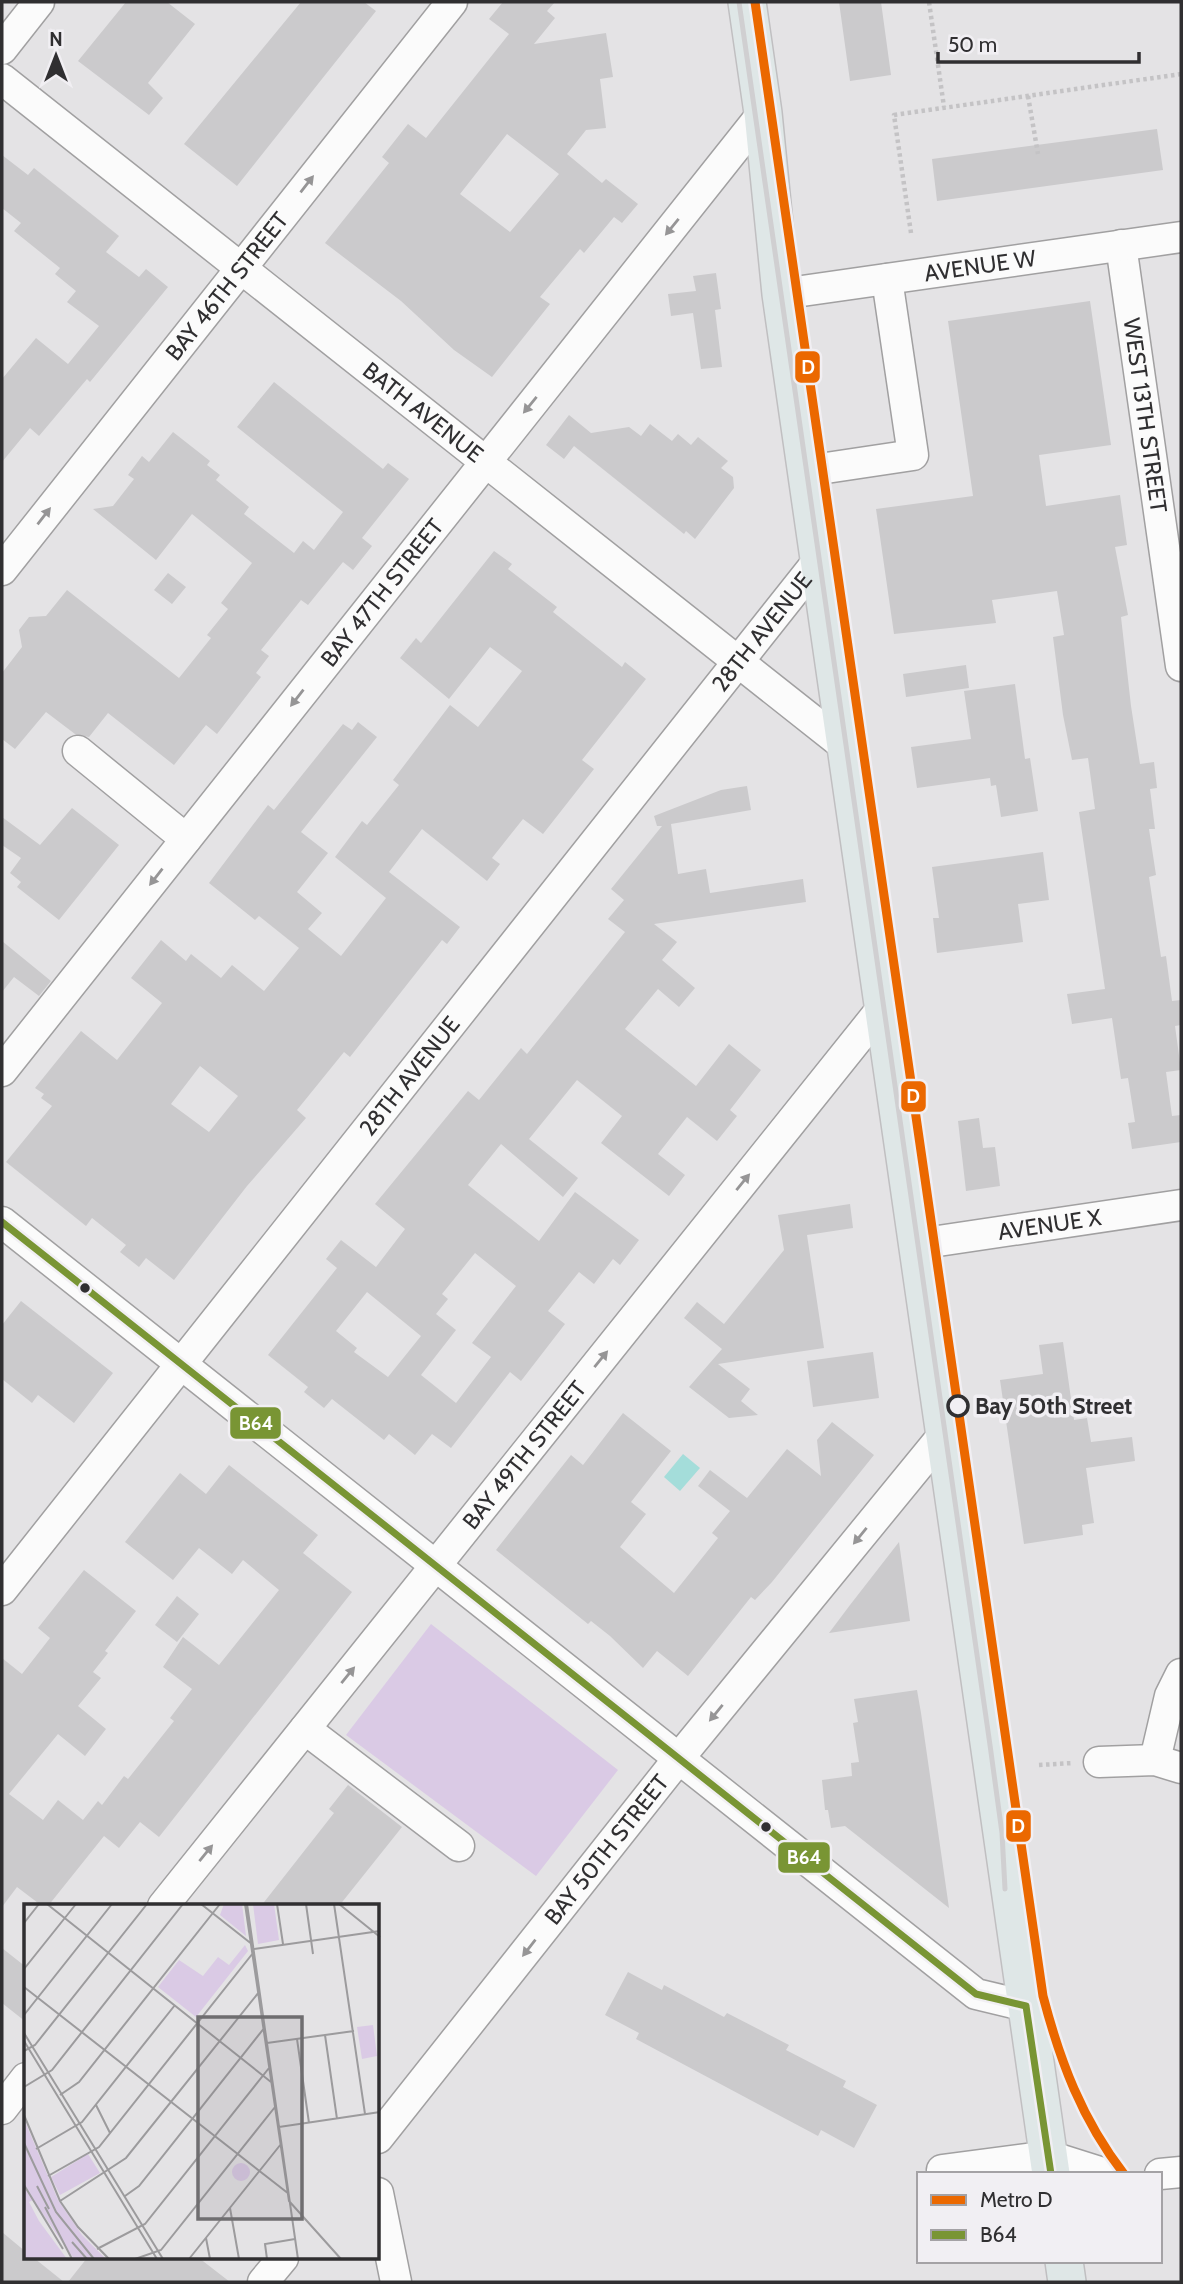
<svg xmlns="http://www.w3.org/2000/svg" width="1183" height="2284" font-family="Cabin,sans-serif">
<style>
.green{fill:#dacae5}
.water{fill:#a4ddda}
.building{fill:#cbcacc;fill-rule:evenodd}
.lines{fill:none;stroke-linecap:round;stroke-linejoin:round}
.minor-casing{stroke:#a1a0a1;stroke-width:33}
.major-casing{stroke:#c0bfc1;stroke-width:40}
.path{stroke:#c4c3c5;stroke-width:4.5;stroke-dasharray:3.5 3.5;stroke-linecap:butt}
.minor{stroke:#fbfbfb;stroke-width:30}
.major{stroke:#dfe7e7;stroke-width:37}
.rail{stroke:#d0cfd1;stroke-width:5}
.bus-1-casing{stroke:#f1eff3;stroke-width:12}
.bus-1{stroke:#799534;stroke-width:7}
.metro-1-casing{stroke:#f1eff3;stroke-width:14}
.metro-1{stroke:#eb6800;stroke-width:9}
.oneway{fill:#969596}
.bus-dot{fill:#302f31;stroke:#f1eff3;stroke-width:2.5}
.stop-dot{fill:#f1eff3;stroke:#302f31;stroke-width:3.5}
.labels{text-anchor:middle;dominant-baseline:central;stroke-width:7;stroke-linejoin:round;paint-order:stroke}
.street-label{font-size:23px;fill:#302f31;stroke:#f1eff3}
.stop-label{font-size:23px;font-weight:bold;fill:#302f31;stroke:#f1eff3;text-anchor:start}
.inset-road{fill:none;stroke:#9c9b9d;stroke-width:2}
.view{fill:#6f6e70;fill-opacity:0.15;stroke:#6f6e70;stroke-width:3.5}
.inset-edge{fill:none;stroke:#302f31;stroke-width:3.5}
.line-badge{stroke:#f1eff3;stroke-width:2.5}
.badge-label{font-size:19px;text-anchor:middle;font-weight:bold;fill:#fff}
</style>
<rect width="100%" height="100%" fill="#e4e3e5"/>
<path class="green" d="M431 1624 618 1770 536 1876 346 1735Z"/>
<path class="water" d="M683 1454 700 1468 680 1491 664 1477Z"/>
<path class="building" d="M126 2H167L195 24 148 83 163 98 149 115 78 61Z
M301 2H364L376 11 237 186 184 144Z
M503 2H555L547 11 555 18 534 44 606 33 613 77 600 79 606 128 586 130 567 154 602 183 606 179 638 204 622 223 614 217 584 253 580 249 540 297 550 304 492 377 454 350 401 301 325 243 389 163 382 157 408 124 426 138 509 34 489 19ZM507 134 559 174 510 232 460 194Z
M839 2H881L891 75 850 81Z
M1157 129 1163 170 937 201 932 159Z
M2 155 28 175 34 168 119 236 106 252 139 277 146 269 168 287 90 382 87 379 39 436 30 428 2 462V379L36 338 68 364 99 326 67 302 76 291 55 274 60 268 14 231 21 223 2 208Z
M716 273 721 309 715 310 722 367 701 369 693 313 671 316 668 294 696 291 693 276Z
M1090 301 1111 445 1039 455 1046 506 1120 495 1127 545 1115 547 1128 615 1121 617 1131 706 1140 764 1154 762 1157 788 1150 789 1155 829H1149L1156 875 1149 877 1161 957 1166 956 1172 1001 1181 1000V1025L1175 1026 1181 1070 1166 1072 1172 1116 1181 1115V1142L1132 1149 1128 1123 1135 1122 1128 1078 1121 1079 1112 1018 1072 1024 1067 994 1105 989 1079 812 1095 809 1088 758 1072 760 1063 715 1053 637 1064 635 1057 591 992 600 996 623 894 634 876 509 973 496 948 321Z
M274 382 383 469 388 463 409 479 362 538 372 546 353 570 343 562 308 605 301 600 261 650 269 656 256 673 261 677 217 734 206 725 174 765 108 713 89 737 75 734 46 712 15 749 2 739V673L22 647 19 630 29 617 46 616 67 590 179 678 211 638 207 635 228 609 221 603 252 563 192 514 156 560 93 509 113 506 134 479 128 475 142 456 149 462 173 432 210 461 207 465 220 475 216 480 249 507 244 514 294 553 303 541 314 550 343 512 237 427Z
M569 415 591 433 629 427 641 436 650 424 672 441 678 434 691 445 698 437 728 461 721 468 733 477 734 488 695 539 686 531 684 534 574 446 564 459 546 445Z
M494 551 512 564 508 569 557 607 553 612 622 667 625 662 646 679 582 760 594 769 543 834 523 819 492 858 500 864 487 881 422 829 389 872 460 927 447 944 442 940 350 1057 344 1052 297 1110 306 1118 247 1186 174 1280 146 1258 139 1267 120 1252 126 1245 92 1218 86 1226 6 1162 52 1106 41 1098 44 1094 35 1088 81 1031 117 1060 162 1003 131 978 161 940 186 961 191 954 221 978 232 965 264 991 299 948 259 916 255 920 209 883 268 805 274 810 343 724 352 730 358 722 377 737 301 832 328 853 297 892 322 913 308 929 341 956 386 898 335 857 362 821 367 825 399 785 393 780 450 705 478 727 522 671 490 647 449 699 400 658 416 638 421 643ZM200 1066 238 1096 209 1132 171 1104Z
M168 573 186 587 172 604 154 590Z
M966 665 969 688 906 697 903 674Z
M1015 684 1025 759 1030 758 1038 811 1001 817 996 785 991 786 990 778 917 788 911 747 971 739 964 691Z
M747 786 751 810 671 824 678 874 706 869 710 893 803 879 806 902 654 924 677 942 662 960 695 988 679 1007 658 989 625 1029 696 1086 729 1044 761 1070 730 1110 737 1116 717 1141 687 1117 658 1154 685 1175 669 1196 601 1143 622 1116 577 1080 529 1139 578 1178 563 1197 501 1144 468 1185 539 1241 575 1192 639 1240 620 1265 613 1259 594 1284 579 1272 548 1311 565 1324 521 1381 510 1372 451 1448 432 1434 415 1455 389 1434 384 1440 332 1399 324 1408 304 1392 308 1387 268 1355 337 1268 326 1259 341 1240 376 1267 405 1229 375 1204 468 1091 479 1100 521 1048 527 1054 625 932 608 919 624 900 611 889 662 826H657L654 816 721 790ZM475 1253 516 1286 472 1343 491 1357 456 1403 421 1375 456 1330 436 1314 448 1299 442 1294ZM367 1292 421 1336 388 1377 354 1352 357 1348 336 1331Z
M72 808 119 845 59 920 17 887 21 882 10 873 21 858 2 845V817L40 845Z
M1043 852 1049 900 1018 904 1023 942 937 953 933 918H939L932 867Z
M2 941 51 981 39 996 14 977 2 992Z
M979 1118 983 1148 995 1147 1000 1186 966 1191 958 1121Z
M850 1204 853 1228 807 1235 824 1348 718 1364 750 1389 741 1401 758 1415 729 1418 689 1387 722 1349 684 1318 697 1302 724 1324 784 1250 778 1215Z
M21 1301 113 1373 74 1423 38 1395 32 1403 2 1379V1325Z
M1063 1342 1074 1420 1087 1418 1091 1442 1132 1437 1135 1461 1086 1468 1094 1523 1082 1525 1083 1535 1024 1544 1000 1380 1043 1374 1039 1345Z
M873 1352 879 1398 813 1407 807 1361Z
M623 1413 671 1451 631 1502 646 1514 620 1547 674 1593 718 1538 712 1533 730 1511 698 1486 710 1470 747 1498 787 1449 821 1476 817 1440 832 1422 874 1455 772 1582 755 1600 751 1597 688 1676 657 1651 643 1668 610 1636 591 1621 588 1624 496 1550 571 1455 583 1465Z
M229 1465 318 1535 303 1553 352 1592 159 1837 140 1822 119 1848 104 1836 48 1906H42L17 1887 2 1907V1658L22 1674 50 1638 38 1628 84 1570 136 1611 105 1651 108 1653 93 1672 101 1678 78 1706 106 1729 85 1756 58 1734 9 1794 43 1820 58 1800 83 1820 98 1801 102 1805 124 1776 128 1779 174 1721 170 1718 192 1689 163 1667 183 1637 219 1665 279 1590 243 1560 232 1574 199 1548 173 1580 125 1542 180 1473 206 1494Z
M899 1542 910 1621 829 1633 850 1605Z
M177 1596 199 1614 177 1642 155 1625Z
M917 1690 921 1713 949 1908 845 1826 831 1828 828 1810H825L822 1780 852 1776 851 1763 859 1762 853 1723 858 1722 854 1699Z
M348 1785 402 1827 339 1906H261L334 1813 329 1809Z
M2 1948 26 1967V2022L2 2003Z
M628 1972 662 1990 664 1985 724 2017 727 2013 789 2045 786 2050 846 2081 843 2087 877 2105 854 2148 821 2130 818 2136 636 2039 639 2033 605 2015Z
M2 2232 26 2252V2258H34L64 2282H2Z
M87 2258H199L230 2282H68Z"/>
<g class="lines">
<g class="minor-casing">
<g id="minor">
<path d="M2 49 39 2"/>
<path id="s1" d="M2 79 846 747"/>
<path id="s2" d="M1121 245 1181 666"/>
<path id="s3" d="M781 294 1181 237"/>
<path d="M806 471 913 455 887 279"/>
<path id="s4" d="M2 570 452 2"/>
<path d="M78 751 186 839"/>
<path id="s5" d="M2 1071 763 113"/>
<path d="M2 1222 976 1994 1026 2006"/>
<path id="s6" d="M918 1244 1181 1205"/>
<path id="s7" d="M2 1590 818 561"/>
<path d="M305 1729 459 1846"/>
<path d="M1155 1760 1170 1696 1181 1674"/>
<path d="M1099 1762 1155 1760 1181 1768"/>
<path id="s8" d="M163 1906 884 1006"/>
<path d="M2 2109 26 2078"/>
<path id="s9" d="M378 2138 679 1758 945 1433"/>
<path d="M942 2170 1049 2156 1106 2174"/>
<path d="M1160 2174 1181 2172"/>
<path d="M378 2193 396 2282"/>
<path d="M263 2282 283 2258"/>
</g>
</g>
<g class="major-casing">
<path id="major" d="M747 2 763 113 781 294 1051 2174
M1064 2261 1067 2282"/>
</g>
<path class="path" d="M929 2 944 107
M1028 96 1038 154
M911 233 894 115 1181 74
M1039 1765 1073 1763"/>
<use href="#minor" class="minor"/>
<use href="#major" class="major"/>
<path class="rail" d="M739 2 990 1745 1002 1833 1005 1889"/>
<g class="bus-1-casing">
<path id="bus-1" d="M2 1222 976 1994 1026 2006
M1026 2006 1051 2174"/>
</g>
<use href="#bus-1" class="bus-1"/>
<g class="metro-1-casing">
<path id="metro-1" d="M755 2 1043 1996C1060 2061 1082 2120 1124 2174"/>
</g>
<use href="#metro-1" class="metro-1"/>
</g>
<defs><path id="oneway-solid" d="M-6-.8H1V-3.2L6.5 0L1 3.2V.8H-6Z" transform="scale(1.75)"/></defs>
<g class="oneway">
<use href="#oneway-solid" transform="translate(307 184) rotate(-52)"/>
<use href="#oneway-solid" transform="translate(672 227) rotate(129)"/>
<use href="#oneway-solid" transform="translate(530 405) rotate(129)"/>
<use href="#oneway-solid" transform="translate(44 516) rotate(-52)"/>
<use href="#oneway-solid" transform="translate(297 698) rotate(128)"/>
<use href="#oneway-solid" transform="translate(156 877) rotate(128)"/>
<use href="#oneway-solid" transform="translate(743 1182) rotate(-51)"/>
<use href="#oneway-solid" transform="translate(601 1359) rotate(-51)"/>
<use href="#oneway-solid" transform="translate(860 1536) rotate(129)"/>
<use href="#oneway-solid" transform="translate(348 1675) rotate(-51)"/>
<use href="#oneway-solid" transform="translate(716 1713) rotate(129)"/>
<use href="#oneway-solid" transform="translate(206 1853) rotate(-51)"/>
<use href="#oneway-solid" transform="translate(529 1948) rotate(128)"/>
</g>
<g class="bus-dot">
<circle cx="85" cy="1288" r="6"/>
<circle cx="766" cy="1827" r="6"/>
</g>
<circle class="stop-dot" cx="958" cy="1406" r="10"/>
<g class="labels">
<g class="street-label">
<text stroke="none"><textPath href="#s3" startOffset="201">AVENUE W</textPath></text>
<text stroke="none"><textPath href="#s4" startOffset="362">BAY 46TH STREET</textPath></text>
<text stroke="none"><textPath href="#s1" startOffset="537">BATH AVENUE</textPath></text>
<text stroke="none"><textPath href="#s2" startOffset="172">WEST 13TH STREET</textPath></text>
<text stroke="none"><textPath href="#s5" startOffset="611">BAY 47TH STREET</textPath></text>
<text stroke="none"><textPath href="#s7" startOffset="1223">28TH AVENUE</textPath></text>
<text stroke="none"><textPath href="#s7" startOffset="656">28TH AVENUE</textPath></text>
<text stroke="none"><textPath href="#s6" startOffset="133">AVENUE X</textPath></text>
<text stroke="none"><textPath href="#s8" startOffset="578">BAY 49TH STREET</textPath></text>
<text stroke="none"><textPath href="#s9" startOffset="368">BAY 50TH STREET</textPath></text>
</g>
<g class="stop-label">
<text x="975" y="1406">Bay 50th Street</text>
</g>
</g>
<g transform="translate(24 1904)">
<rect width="355" height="355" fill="#e4e3e5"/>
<path d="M200 0H218L222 32 196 11ZM229 0H250L255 36 234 40ZM221 41 224 47 172 113 134 83 155 56 179 72 194 53 205 61ZM349 121 353 152 338 155 333 123ZM0 215 34 296 58 331 82 355H50L9 296 5 298 15 317 43 355H0ZM64 250 76 269 36 291 27 273ZM208 268a9 9 0 1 1 18 0a9 9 0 1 1-18 0Z" fill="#dacae5"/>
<path class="inset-road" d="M23 0 247 178M177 0 229 41M221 0 265 297 317 355M223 0 274 355M253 0 259 40M282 0 289 50M310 0 341 210M315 0 356 33M0 19 15 0M230 45 356 27M0 65 52 0M0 83 265 290M0 111 88 0M0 129 139 355M301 131 313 215M273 135 285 219M0 137 133 355M243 139 330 127M0 147 11 141 123 0M0 183 28 166 159 0M36 191 55 178 196 0M72 201 86 229M0 211 36 297 54 323 85 355M255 223 356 208M0 239 32 308 70 355M12 245 58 218 151 101M24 272 75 243 229 49M0 281 39 345M13 282 25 305M101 292 115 282 241 123M36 297 102 254 235 88M21 303 48 355M206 304 215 355M182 334 186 355M48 338 63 355M73 345 121 320 245 164M111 355 137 346 251 203M165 355 257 240M243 355 241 340 271 335"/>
<path class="view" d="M174 113H278V315H174Z"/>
<rect width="355" height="355" class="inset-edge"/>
</g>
<g class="line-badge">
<rect x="794" y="350" width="27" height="34" rx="7" fill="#eb6800"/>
<rect x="900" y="1080" width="27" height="33" rx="7" fill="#eb6800"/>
<rect x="229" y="1406" width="53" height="34" rx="7" fill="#799534"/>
<rect x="1005" y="1809" width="27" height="34" rx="7" fill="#eb6800"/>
<rect x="777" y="1841" width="54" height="33" rx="7" fill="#799534"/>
</g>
<g class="badge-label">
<text x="808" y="374">D</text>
<text x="913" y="1103">D</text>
<text x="256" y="1430">B64</text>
<text x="1018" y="1833">D</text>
<text x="804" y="1864">B64</text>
</g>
<rect width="1183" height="2284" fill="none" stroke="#302f31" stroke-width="7"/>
<rect x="917" y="2172" width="245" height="91" fill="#f1eff3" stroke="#a4a2a5" stroke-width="2"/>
<rect x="931" y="2195" width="35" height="10" fill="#eb6800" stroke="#a4a2a5" stroke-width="2"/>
<text x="980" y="2207" font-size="21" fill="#302f31">Metro D</text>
<rect x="931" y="2230" width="35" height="10" fill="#799534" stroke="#a4a2a5" stroke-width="2"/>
<text x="980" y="2242" font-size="21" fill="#302f31">B64</text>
<g transform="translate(56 56)" stroke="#f1eff3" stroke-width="5" paint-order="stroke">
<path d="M0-5L12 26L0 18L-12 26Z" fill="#302f31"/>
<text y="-10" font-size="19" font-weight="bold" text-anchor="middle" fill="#302f31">N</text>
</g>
<path d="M938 52v10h201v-10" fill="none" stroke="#302f31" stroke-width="3.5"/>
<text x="948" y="52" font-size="21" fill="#302f31" stroke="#f1eff3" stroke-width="5" paint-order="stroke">50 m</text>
</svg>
